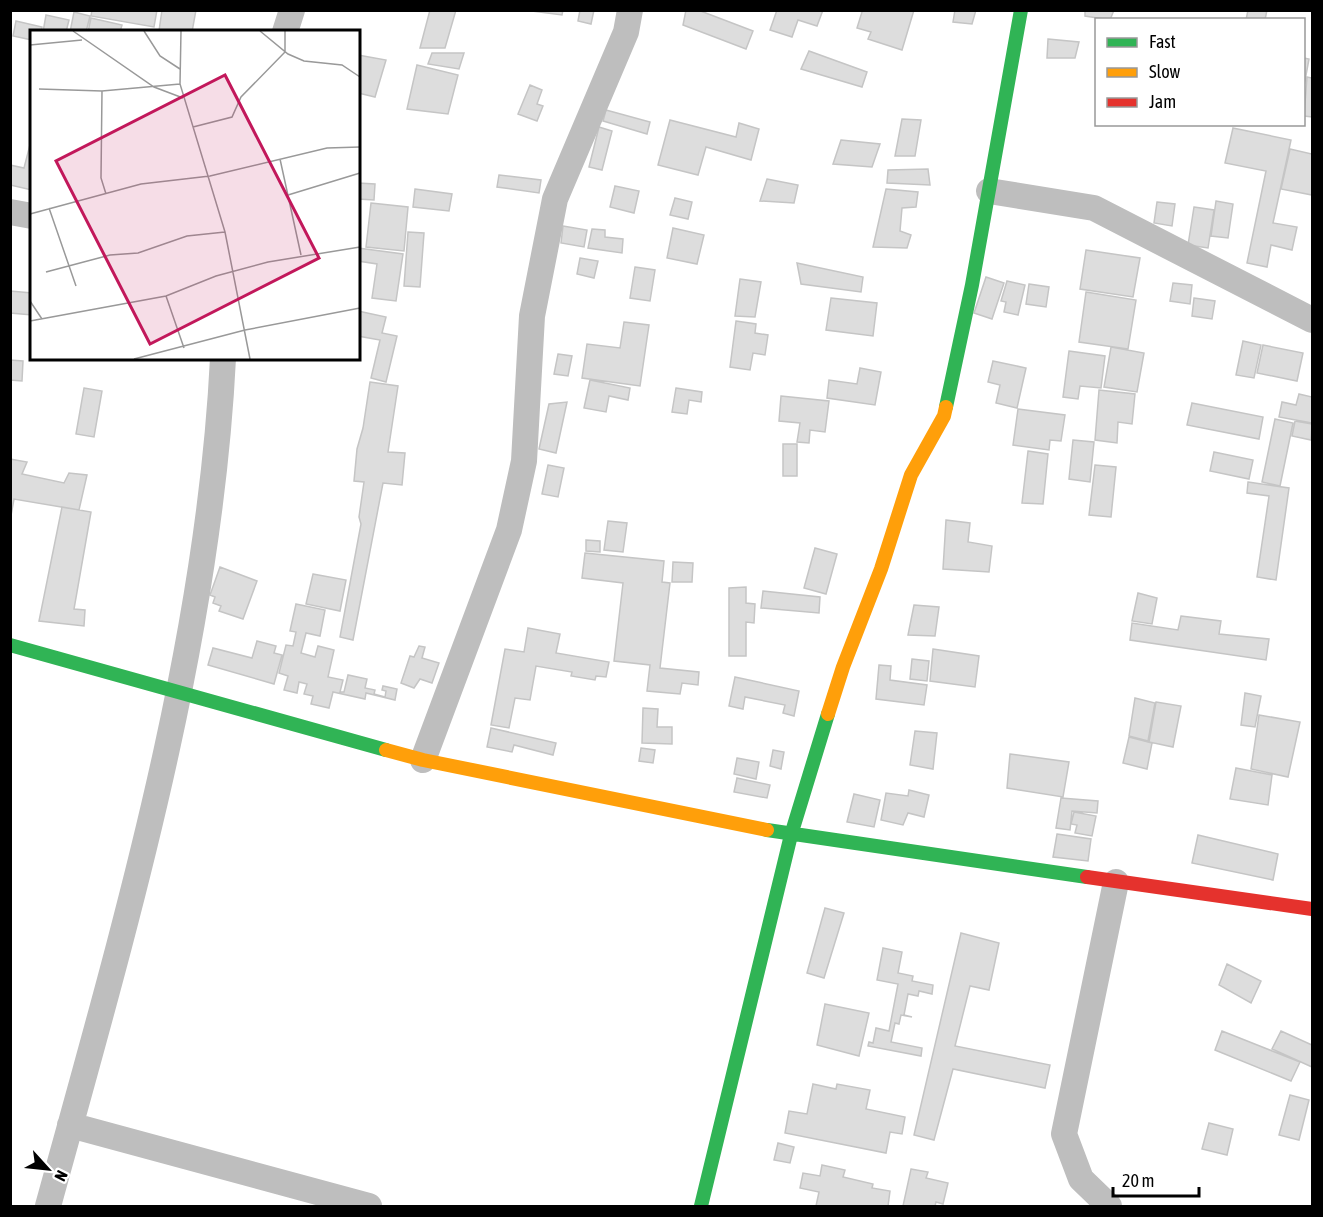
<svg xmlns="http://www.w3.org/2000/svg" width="1323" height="1217" font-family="'Asap Condensed',sans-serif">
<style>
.building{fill:#ddd;stroke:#c5c5c5;stroke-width:1.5}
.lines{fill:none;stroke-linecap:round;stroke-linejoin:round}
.street{stroke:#bebebe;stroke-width:26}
.fast{stroke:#30b455;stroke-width:14}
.slow{stroke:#ff9f0a;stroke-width:14}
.jam{stroke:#e5322d;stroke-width:14}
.inset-road{fill:none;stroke:#999;stroke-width:1.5}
.view{fill:#c2185b;fill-opacity:0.15;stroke:#c2185b;stroke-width:3}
.inset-edge{fill:none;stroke:#000;stroke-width:3}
</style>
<rect width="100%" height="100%" fill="#fff"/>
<path class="building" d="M92 10H157L154 27 91 16Z
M162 10H196L192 32 159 31Z
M430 10H456L445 48H420Z
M524 10H563L562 15Z
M580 10H594L591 24 578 21Z
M686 10H698L753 31 746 49 683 25Z
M777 10H823L817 26 798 20 792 37 770 30Z
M858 10H914L902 50 868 39 871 32 857 28 862 12Z
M955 10H976L972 24 953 22Z
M1085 10H1114L1110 20 1085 16Z
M1248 10H1267L1265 20H1246Z
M74 12 90 16 86 32H70Z
M46 15 69 20 66 32H43Z
M91 18 122 25 120 32H88Z
M16 21 42 27 41 32H32V40L13 36Z
M1048 39 1079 42 1075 58H1047Z
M809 51 867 72 862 87 801 69Z
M432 53H464L459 69 428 64Z
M358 55 386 60 375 97 358 93Z
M1304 58 1309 59 1304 86Z
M417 65 458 75 448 114 407 109Z
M1307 77 1312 78V117L1304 116Z
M530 85 542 90 537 104 543 106 537 121 518 114Z
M606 110 650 122 647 134 603 121Z
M902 119 921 120 915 156H895Z
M670 120 736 137 739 123 759 129 751 160 706 147 698 175 658 165Z
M599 127 612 131 602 170 589 167Z
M1233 128 1291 140 1273 223 1297 227 1292 250 1271 245 1267 267 1247 263 1266 171 1225 163Z
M32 137V190L10 185V165L24 168Z
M841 140 880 144 872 167 833 164Z
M1290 149 1312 154V195L1281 189Z
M928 169 930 185 887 183 888 170Z
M499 175 541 180 539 193 497 187Z
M767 179 798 185 794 203 760 201Z
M358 183 375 184 374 200 358 199Z
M615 186 639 191 634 213 610 207Z
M415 189 452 194 449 211 413 207Z
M886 189 918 192 916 207 902 208 900 231 911 235 907 248 873 247Z
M675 198 692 202 688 219 670 215Z
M1216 201 1233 204 1228 238 1211 236Z
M1157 202 1175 204 1172 226 1154 223Z
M371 203 408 207 404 251 366 247Z
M1194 207 1214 210 1208 248 1188 245Z
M563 226 587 230 584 247 561 243Z
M673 228 704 235 697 264 667 258Z
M592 229 605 230V237L623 239 622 253 588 248Z
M408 232 424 233 420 287 404 286Z
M358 248 403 254 396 301 372 298 377 264 358 261Z
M1086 250 1140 258 1133 297 1080 289Z
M580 258 598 261 594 278 577 274Z
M797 263 863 277 861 292 801 284Z
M635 267 655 270 650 301 630 298Z
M986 277 1004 283 992 319 974 313Z
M740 279 761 282 755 317 735 316Z
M1007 281 1025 285 1018 315 1004 312 1006 302 1001 301Z
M1173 283 1192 285 1190 304 1170 301Z
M1029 284 1049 287 1046 307 1026 304Z
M10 291 32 293V315L10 313Z
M1086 292 1136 300 1128 349 1079 342Z
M831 298 877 303 873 336 826 330Z
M1194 298 1215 301 1212 319 1192 316Z
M358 311 386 317 382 333 397 336 386 382 371 378 380 340 358 336Z
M736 321 756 324 755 333 768 335 765 355 753 353 750 370 730 367Z
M624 322 649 325 640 386 582 378 587 344 620 348Z
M1243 341 1261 345 1254 378 1236 375Z
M1263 345 1303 353 1297 381 1257 373Z
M1111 347 1144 353 1137 392 1104 387Z
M1069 351 1105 356 1101 388 1080 386 1078 399 1063 397Z
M558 354 572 356 568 376 554 374Z
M10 360 23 361 22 381 10 380Z
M993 361 1026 368 1017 408 996 403 1000 385 988 382Z
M860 368 881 372 875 405 827 398 829 380 857 384Z
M590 380 630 388 628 400 609 396 606 412 584 408Z
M370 382 398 386 388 452 405 453 402 485 383 483 353 640 340 637 361 524 359 517 364 482 354 481 357 449 363 428Z
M84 388 102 391 94 437 76 434Z
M676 388 702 392 701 402 689 400 687 414 672 412Z
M1099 390 1135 394 1132 424 1118 422 1117 443 1095 440Z
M1299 394 1312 397V423L1279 417 1282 402 1296 405Z
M781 396 829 401 825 432 810 430 809 443 797 442 800 423 779 421Z
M567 402 556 453 539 449 549 404Z
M1192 403 1263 417 1259 439 1187 425Z
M1018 409 1065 415 1061 441 1050 440 1049 450 1013 445Z
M1275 419 1293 423 1280 486 1262 482Z
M1295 421 1312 424 1311 440 1292 436Z
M1073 440 1094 442 1090 482 1069 479Z
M783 444H797V476H783Z
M1028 451 1048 454 1043 504 1022 503Z
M1214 452 1253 460 1249 479 1210 471Z
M10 459 27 462 22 474 64 483 69 473 87 475 79 510 14 499 10 521Z
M548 465 564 468 558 497 542 494Z
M1095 465 1116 467 1111 517 1089 515Z
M1248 482 1289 488 1276 580 1257 577 1269 496 1247 493Z
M62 507 91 512 74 609 85 610 84 626 39 621Z
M946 520 970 523 968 542 992 546 989 572 943 569Z
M608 521 627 523 623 552 604 550Z
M586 540 600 541V552L586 551Z
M815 548 837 554 826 594 804 588Z
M585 553 664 561 662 582 670 583 660 668 699 672 698 685 682 683 680 694 647 691 650 665 614 661 623 583 582 578Z
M673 562 693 563 692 582H672Z
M220 567 257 581 243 619 219 611 221 606 213 603 215 597 210 595Z
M313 574 346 580 340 611 306 604Z
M746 587V603L755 604 754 623 746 622V656H729V588Z
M763 591 820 597 819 613 761 608Z
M1138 593 1157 598 1152 624 1132 621Z
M296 604 325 610 320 636 306 633 301 653 315 657 318 646 334 650 328 677 343 680 340 692H344L348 675 367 679 365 688 375 690 374 694 385 697 386 691 382 690 383 686 397 689 395 700 366 693 365 699 333 692 329 708 311 704 313 696 304 694 307 684 299 682 297 693 284 690 288 676 279 673 286 645 293 646 296 632 290 631Z
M914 605 939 607 935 636 908 635Z
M1181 616 1221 621 1219 634 1269 639 1266 660 1130 640 1132 623 1178 630Z
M528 628 560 634 556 653 609 662 606 677 596 676 595 680 571 676 572 672 536 666 530 700 515 698 509 728 491 725 505 649 524 652Z
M257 641 276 646 274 653 282 655 274 684 208 665 213 648 252 658Z
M419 646 425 647 422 658 439 663 432 683 420 679 414 688 401 683 410 656 414 657Z
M933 649 979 656 975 687 930 681Z
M912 659 929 661 927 681 910 679Z
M879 665 891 666 890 680 927 685 924 705 876 699Z
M735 677 799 691 794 716 783 713 785 705 745 697 743 709 729 706Z
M1245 693 1261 696 1255 727 1241 725Z
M1135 698 1155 703 1148 741 1129 736Z
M1156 702 1181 706 1173 747 1149 742Z
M643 708 658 709 657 727H672V744L642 743Z
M1259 715 1300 722 1288 777 1251 769Z
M491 728 556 743 553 755 514 745 512 752 487 747Z
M915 731 937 733 933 769 910 765Z
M1129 737 1152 743 1147 769 1123 763Z
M641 748 655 750 653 763 639 761Z
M773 750 784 752 781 769 770 766Z
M1010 754 1069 762 1063 797 1007 788Z
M737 758 759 762 756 779 734 774Z
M1236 768 1272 775 1268 805 1230 799Z
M737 778 770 785 767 798 734 792Z
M909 790 929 795 924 817 908 813 903 825 881 820 886 793 908 796Z
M854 794 880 800 874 827 847 822Z
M1061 798 1098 801 1097 813 1072 811 1070 830 1056 828Z
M1074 812 1096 816 1092 836 1075 833 1077 825 1071 824Z
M1057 834 1091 839 1088 861 1053 857Z
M1198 835 1278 854 1273 880 1192 863Z
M825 908 844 913 824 978 807 973Z
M961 933 999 943 989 990 970 986 955 1046 1050 1065 1045 1088 953 1069 934 1140 914 1135Z
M883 948 902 952 898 973 913 976 912 981 933 985 932 994 919 991 918 996 908 994 904 1015 912 1017 901 1015 899 1024 895 1023 891 1042 922 1048 921 1056 868 1046 869 1042 873 1043 876 1028 889 1031 898 984 877 980Z
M1227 964 1261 981 1251 1003 1219 985Z
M825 1004 869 1013 859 1056 817 1045Z
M1222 1031 1300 1062 1291 1081 1215 1050Z
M1281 1031 1312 1045V1067L1272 1049Z
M813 1084 836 1089 837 1084 870 1090 866 1109 905 1117 902 1134 890 1132 886 1153 785 1133 789 1111 807 1114Z
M1290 1095 1309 1100 1299 1140 1279 1135Z
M1209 1123 1233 1129 1227 1155 1202 1149Z
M778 1143 794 1147 790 1163 774 1160Z
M822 1165 845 1170 843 1177 873 1184 872 1188 890 1191 888 1206H816L819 1192 800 1188 803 1173 820 1176Z
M911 1169 928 1172 926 1178 948 1183 943 1204 936 1202 935 1206H903Z"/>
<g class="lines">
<path class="street" d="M285 32 292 10
M989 191 1094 208 1312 320
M10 212 32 216
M423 760 509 530 524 461 532 316 555 199 626 32 630 10
M70 1125 369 1206
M48 1206C123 933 209 644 223 358
M1109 1206 1081 1179 1064 1134 1116 882"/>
<path class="fast" d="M946 407 972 285 1021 10
M10 645 386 750
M767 830 1087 877
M701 1206 791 835 828 714"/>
<path class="slow" d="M828 714 843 667 881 569 911 475 944 416 946 407
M386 750 423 760 767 830"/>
<path class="jam" d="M1087 877 1312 909"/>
</g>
<g transform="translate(30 30)">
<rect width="330" height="330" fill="#fff"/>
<path class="inset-road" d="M43 1 124 57 153 68M114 1 130 26 150 39M151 1 150 54 195 202 220 329M230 1 258 24 274 31 312 35 330 47M0 15 52 10M9 59 72 61 150 54M72 61 71 148 76 164M163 97 202 87 211 67 255 22V1M250 129 271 225M258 165 330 143M19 178 46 256M0 184 111 154 180 146 297 118 330 117M16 242 80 225 108 223 157 206 195 202M136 266 154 318M0 271 12 289M0 291 136 266 186 246 238 232 330 217M104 329 215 300 330 278"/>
<path class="view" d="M195 45 289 228 120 314 26 131Z"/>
<rect width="330" height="330" class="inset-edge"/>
</g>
<rect width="1323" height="1217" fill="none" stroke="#000000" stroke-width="24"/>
<rect x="1095" y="18" width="210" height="108" fill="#ffffff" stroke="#999999" stroke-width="1.5"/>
<rect x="1107" y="38" width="30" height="9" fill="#30b455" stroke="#999999" stroke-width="1.5"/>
<text x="1149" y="48" font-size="18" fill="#000000">Fast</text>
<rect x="1107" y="68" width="30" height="9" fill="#ff9f0a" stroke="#999999" stroke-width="1.5"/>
<text x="1149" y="78" font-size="18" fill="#000000">Slow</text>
<rect x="1107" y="98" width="30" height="9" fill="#e5322d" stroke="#999999" stroke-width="1.5"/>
<text x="1149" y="108" font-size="18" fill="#000000">Jam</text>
<g transform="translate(48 1169) rotate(117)" stroke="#ffffff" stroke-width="4.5" paint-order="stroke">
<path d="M0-4.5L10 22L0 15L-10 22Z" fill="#000000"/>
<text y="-9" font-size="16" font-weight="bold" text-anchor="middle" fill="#000000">N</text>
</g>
<path d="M1113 1187v9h86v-9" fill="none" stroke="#000000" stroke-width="3"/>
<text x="1122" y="1187" font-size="18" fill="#000000" stroke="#ffffff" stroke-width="4.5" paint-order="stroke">20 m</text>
</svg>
